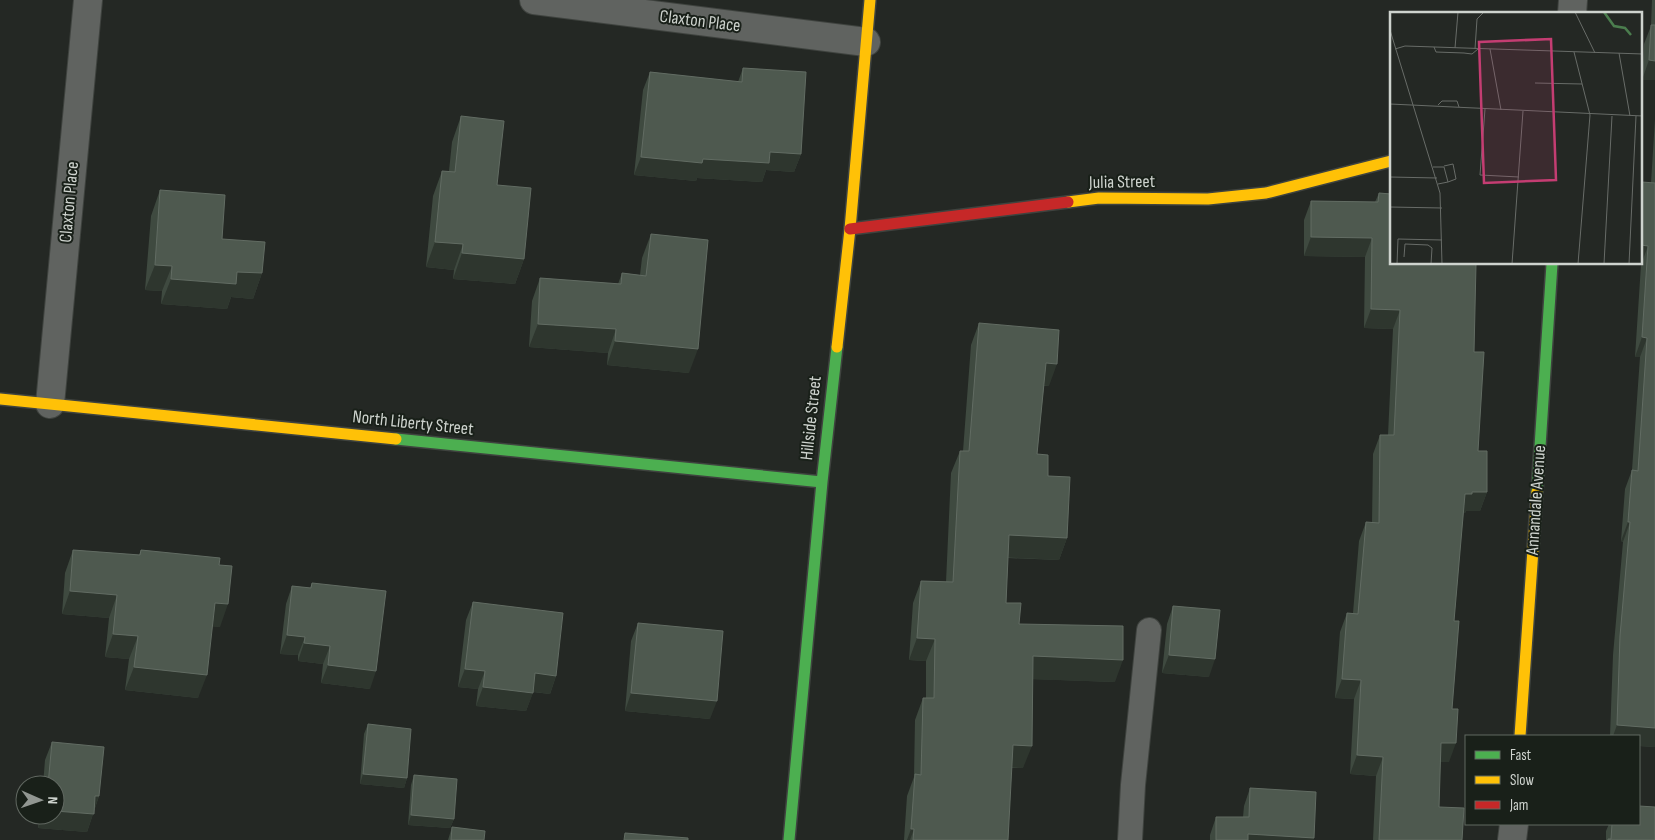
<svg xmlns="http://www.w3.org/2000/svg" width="1655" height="840" font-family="'Sofia Sans Condensed',sans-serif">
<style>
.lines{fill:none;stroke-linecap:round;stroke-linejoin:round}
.lane-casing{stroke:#3f433f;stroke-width:26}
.street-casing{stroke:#3f433f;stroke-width:30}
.fast-casing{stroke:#3f433f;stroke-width:14}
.slow-casing{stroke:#3f433f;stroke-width:14}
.jam-casing{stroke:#3f433f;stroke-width:14}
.lane{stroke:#606360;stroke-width:24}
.street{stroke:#606360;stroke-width:28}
.fast{stroke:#4caf50;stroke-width:11}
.slow{stroke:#ffc107;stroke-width:11}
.jam{stroke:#c62828;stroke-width:11}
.wall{fill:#3f4a40}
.shaded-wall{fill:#2e362e}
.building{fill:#4e594f;stroke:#626c63}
.labels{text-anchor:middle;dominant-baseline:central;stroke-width:4;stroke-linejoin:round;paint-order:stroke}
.street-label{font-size:18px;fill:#ced3ce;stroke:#192019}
.inset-river{fill:none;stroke:#4b7d4e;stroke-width:2.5}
.inset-road{fill:none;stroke:#686c68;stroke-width:1}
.view{fill:#c43d72;fill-opacity:0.15;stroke:#c43d72;stroke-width:2.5}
.inset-edge{fill:none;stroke:#ced3ce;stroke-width:2.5}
</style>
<rect width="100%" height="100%" fill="#242824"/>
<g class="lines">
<g class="lane-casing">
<path id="lane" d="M1130 840 1133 785 1149 630"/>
</g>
<g class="street-casing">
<path id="street" d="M534 0 866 42
M1572 14 1573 0
M50 404 88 0
M1512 840 1514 824"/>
</g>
<g class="fast-casing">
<path id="fast" d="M396 439 822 482
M1537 492 1552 264
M789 840 822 482 837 347"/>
</g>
<g class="slow-casing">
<path id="slow" d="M1068 202 1099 198 1208 199 1266 193 1391 161
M837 347 850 229 870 0
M0 399 396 439
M1520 736 1537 492"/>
</g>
<g class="jam-casing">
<path id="jam" d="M850 229 1068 202"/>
</g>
<use href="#lane" class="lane"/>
<use href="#street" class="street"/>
<use href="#fast" class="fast"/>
<use href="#slow" class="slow"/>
<use href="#jam" class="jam"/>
</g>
<path class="wall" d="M1652 0H1655V80H1642L1644 44 1651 26Z
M743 68 801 154 794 172 766 170 762 182 697 178 696 181 634 175 643 90 650 72 738 82Z
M461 116 497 185 524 259 515 284 453 279 454 270 426 267 433 196 442 171H449L452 142Z
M1655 119V747L1639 746V736H1610L1613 655 1623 542 1621 541 1625 489 1632 470 1640 357H1635L1641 265H1631V264H1641V185L1642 182 1651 183Z
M160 190 222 239 262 273 253 299 231 297 227 309 161 304 162 291 145 290 151 216Z
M1379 193 1391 194V193V264L1474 352 1478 451 1487 492 1480 511H1466L1465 513H1463L1454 621 1452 709 1449 762H1440L1439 807 1462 840H1373L1376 776 1350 774 1354 699 1335 698 1340 632 1347 613H1353L1359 541 1366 522 1372 523 1373 454 1380 435H1388L1393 329 1364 328 1365 257 1304 256V220L1311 201 1375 202Z
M651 234 689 373 607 365 608 353 529 347 532 301 540 278 618 284 622 273 640 275 642 258Z
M979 323 1049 386H1044L1037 454 1048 476 1067 538 1059 560 1008 558 1006 603 1019 624 1115 682 1033 679 1023 768H1011L1008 840H904L907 796 914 777 915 720 923 698H926V661L909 660 913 603 921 581 946 582 951 473 960 451H963L971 345Z
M73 550 139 555 141 550 219 565 220 627 212 626 198 698 125 690 129 659 105 657 109 618 62 614 65 573Z
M312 583 370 689 321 683 323 664 298 661V655L280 654 286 604 292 586 310 588Z
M473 602 556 676 550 694 533 692 526 711 476 706 478 689 458 687 466 620Z
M1173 606 1209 677 1162 673 1167 624Z
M638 623 710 719 625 711 631 641Z
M368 724 407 778 404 788 360 784 364 734Z
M52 742 99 796 87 832 38 828 40 815H55V785H43L45 760Z
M414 775 454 819 450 828 408 825 411 785Z
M1250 788 1314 838 1313 840H1210V835L1216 817H1243L1244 806Z
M1609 824H1639L1655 840H1606V831Z
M452 827 484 840H448Z"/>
<path class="shaded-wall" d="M1649 60 1655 61V80H1642Z
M770 152 801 154 794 172 766 170 762 182 697 178 696 181 634 175 641 157 703 159Z
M1311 237 1372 238 1365 257 1304 256Z
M435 242 463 244 454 270 426 267Z
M1641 245 1648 246 1641 265H1631V264H1641Z
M462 253 524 259 515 284 453 279Z
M155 265 172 266 162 291 145 290Z
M237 272 262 273 253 299 231 297 227 309 161 304 171 279Z
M1371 309 1400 310 1393 329 1364 328Z
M538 324 616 329 608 353 529 347Z
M1642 337 1647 338 1640 357H1635Z
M615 341 698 349 689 373 607 365Z
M1046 363 1057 364 1049 386 1038 385Z
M1472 492H1487L1480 511H1466L1465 513H1458L1465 494Z
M1628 522H1630L1623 542 1621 541Z
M1009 535 1067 538 1059 560 1001 557Z
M70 591 117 595 109 618 62 614Z
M215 603 228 604 220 627 207 626Z
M113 634 138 636 129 659 105 657Z
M287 635 305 637 298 655 280 654Z
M917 638 935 639 926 661 909 660Z
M304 643 330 646 323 664 298 661Z
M1169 655 1215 659 1209 677 1162 673Z
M1033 656 1123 660 1115 682 1025 679Z
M328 665 376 671 370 689 321 683Z
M134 667 207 675 198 698 125 690Z
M465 669 485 671 478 689 458 687Z
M535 673 556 676 550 694 528 691Z
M1342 679 1361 680 1354 699 1335 698Z
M483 687 533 693 526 711 476 706Z
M631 693 717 701 710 719 625 711Z
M1617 725 1655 728V747L1639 746V736H1613Z
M1441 743H1456L1449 762H1434Z
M1013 745 1032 746 1023 768 1004 767Z
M1357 755 1383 757 1376 776 1350 774Z
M363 774 407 778 404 788 360 784Z
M95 796H99L87 832 38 828 43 815H55V811Z
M411 815 454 819 450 828 408 825Z
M911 829H914L910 840H907Z
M1248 834 1314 838 1313 840H1246Z"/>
<path class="building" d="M1651 25H1655V61L1649 60Z
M743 68 806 72 801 154 770 152 769 163 703 159 702 163 641 157 650 72 742 82Z
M461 116 504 121 497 185 531 188 524 259 462 253 463 244 435 242 442 171 455 172Z
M1642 182 1655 183V728L1617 725 1620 636 1630 522H1628L1632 470 1638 471 1647 338 1642 337 1648 246 1641 245V199Z
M160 190 225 195 222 239 265 242 262 273 237 272 236 284 171 279 172 266 155 265Z
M1379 193 1391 194V264H1476L1474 352H1484L1478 451H1487V492H1472V494H1465L1454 621H1459L1452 709H1458L1456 743H1441L1439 807 1464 808 1462 840H1379L1383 757 1357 755 1361 680 1342 679 1347 613 1358 614 1366 522 1379 523 1380 435H1394L1400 310 1371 309 1372 238 1311 237V201L1378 202Z
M651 234 708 240 698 349 615 341 616 329 538 324 540 278 621 284 622 273 646 276Z
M979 323 1059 330 1057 364 1046 363 1037 454 1048 455V476L1070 477 1067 538 1009 535 1006 603H1021L1019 624 1123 626V660L1033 656 1032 746 1013 745 1008 840H913L914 829H911L915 774 921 775 923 698H934L935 639 917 638 921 581 953 582 960 451H969Z
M73 550 140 555 141 550 220 558 219 565 232 566 228 604 215 603 207 675 134 667 138 636 113 634 117 595 70 591Z
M312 583 386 591 376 671 328 665 330 646 304 643 305 637 287 635 292 586 311 588Z
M473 602 563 613 556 676 535 673 533 693 483 687 485 671 465 669Z
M1173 606 1220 610 1215 659 1169 655Z
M638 623 723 631 717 701 631 693Z
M368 724 411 729 407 778 363 774Z
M52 742 104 747 99 796H95L94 814 55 811V785H48Z
M414 775 457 779 454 819 411 815Z
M1250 788 1316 792 1314 838 1248 834V840H1216V817H1249Z
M1639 806 1655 807V840H1608V839H1611L1612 824H1639Z
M452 827 485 831 484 840H451Z
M625 833 688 838V840H624Z"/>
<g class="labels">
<g class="street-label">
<text transform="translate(700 21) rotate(7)">Claxton Place</text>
<text transform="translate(1122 182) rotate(-1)">Julia Street</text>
<text transform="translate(69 202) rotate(-85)">Claxton Place</text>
<text transform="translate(811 418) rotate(-84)">Hillside Street</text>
<text transform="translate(413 423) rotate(6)">North Liberty Street</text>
<text transform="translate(1536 500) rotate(-86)">Annandale Avenue</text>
</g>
</g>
<g transform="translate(1390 12)">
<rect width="252" height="252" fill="#242824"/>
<path class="inset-river" d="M214 0 224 14 235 16 241 23"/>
<path class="inset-road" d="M185 0 205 41M0 18 50 181 52 252M44 35 46 40 74 41 82 42 88 37M65 36 68 0M5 37 15 34 253 42M85 37 87 7 94 0M100 37 111 98M184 40 200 103 188 252M229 41 240 104M145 71 192 72M0 92 253 104M48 93 52 89H67L69 95M95 97 90 163 129 165M54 154 63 152 66 167 58 170M43 155H54L58 170 48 172M0 165 47 166M0 195 52 196M14 245 15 232 38 233 42 236 41 252M7 252 8 227 52 228M122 252 133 99M214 252 222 104M239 252 246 104"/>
<path class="view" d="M161 27 166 168 94 171 89 30Z"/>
<rect width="252" height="252" class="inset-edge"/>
</g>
<rect x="1465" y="735" width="175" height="90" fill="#192019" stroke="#616861"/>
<rect x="1475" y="751" width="25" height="8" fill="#4caf50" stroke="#616861"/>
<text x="1510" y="760" font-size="15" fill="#ced3ce">Fast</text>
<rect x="1475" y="776" width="25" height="8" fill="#ffc107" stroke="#616861"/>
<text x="1510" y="785" font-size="15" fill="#ced3ce">Slow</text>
<rect x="1475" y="801" width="25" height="8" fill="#c62828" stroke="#616861"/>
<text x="1510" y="810" font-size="15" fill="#ced3ce">Jam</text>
<g transform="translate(40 800) rotate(92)"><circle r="24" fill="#192019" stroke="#616861"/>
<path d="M0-4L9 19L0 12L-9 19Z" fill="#929792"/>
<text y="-8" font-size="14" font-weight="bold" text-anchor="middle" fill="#ced3ce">N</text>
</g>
</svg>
